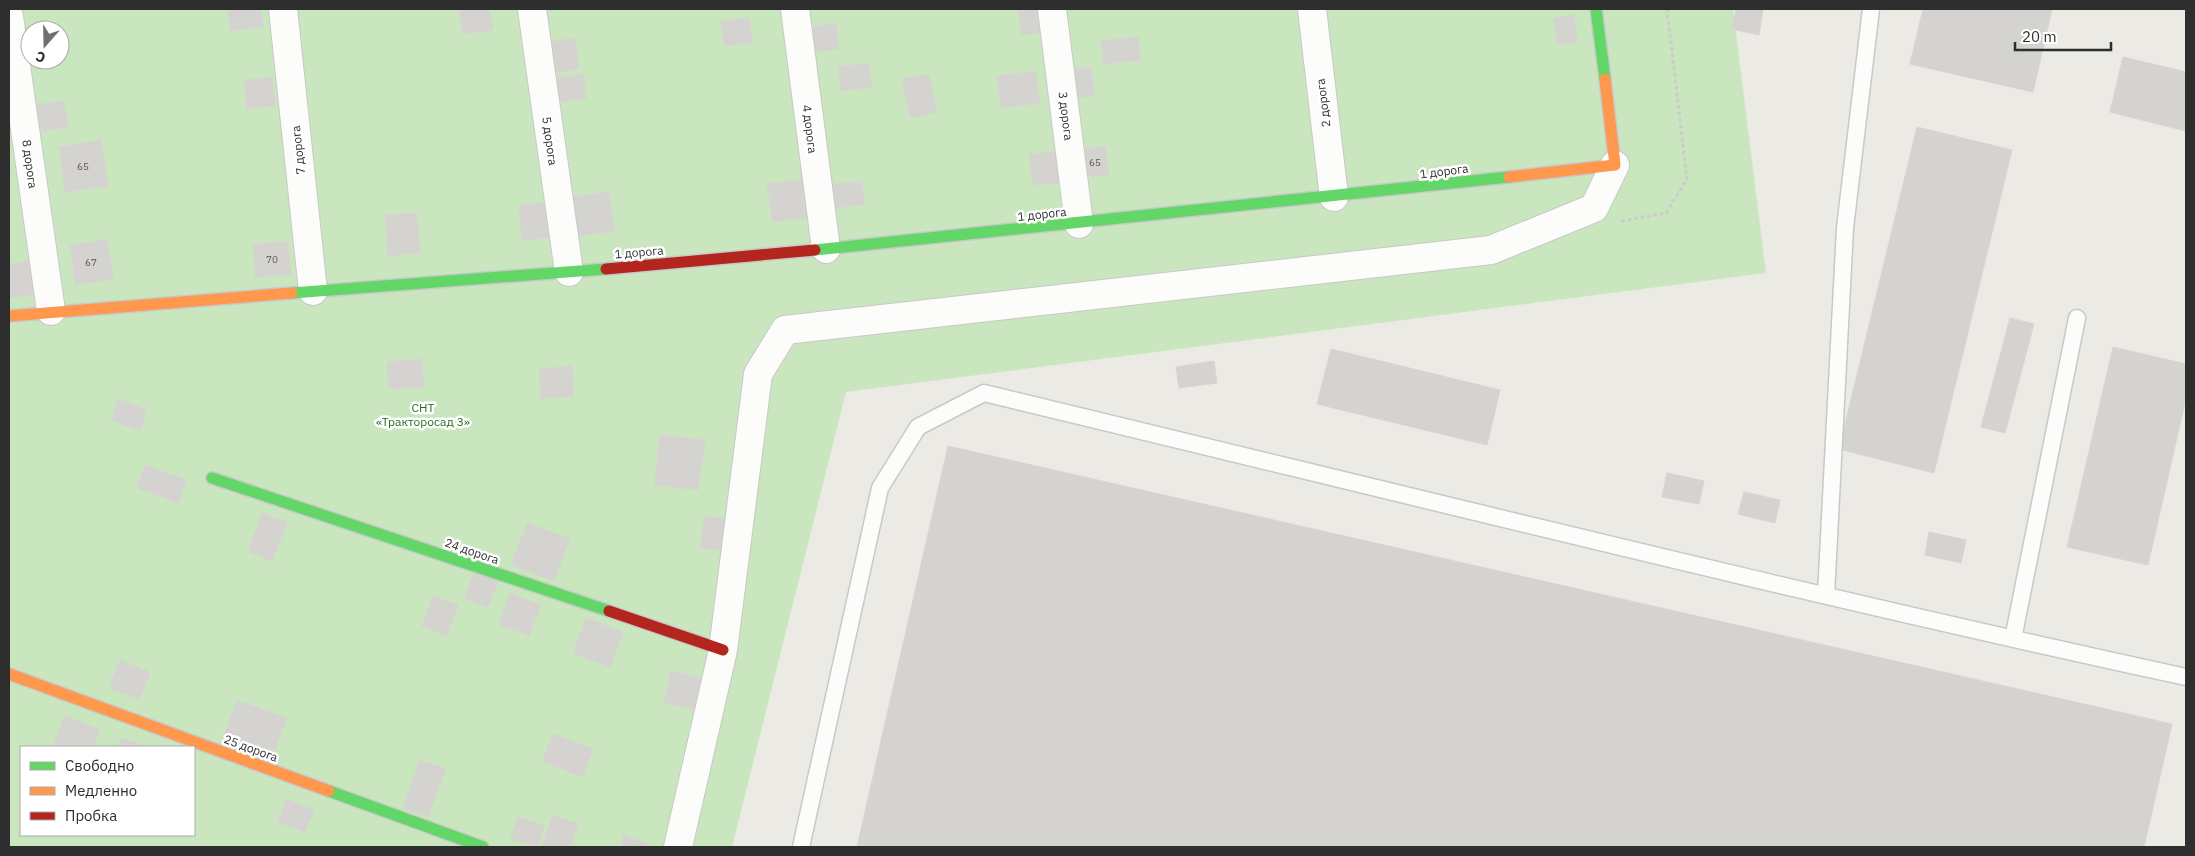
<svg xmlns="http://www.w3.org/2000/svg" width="2195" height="856" font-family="'IBM Plex Sans',sans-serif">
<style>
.green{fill:#c9e6bf;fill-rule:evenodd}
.building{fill:#d5d3cf;stroke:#d7d5d0}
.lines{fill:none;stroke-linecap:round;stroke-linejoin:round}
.lane-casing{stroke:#c9c8c8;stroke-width:19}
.street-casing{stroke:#c9c8c8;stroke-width:30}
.fast-casing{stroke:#c9c8c8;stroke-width:14}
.slow-casing{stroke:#c9c8c8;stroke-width:14}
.jam-casing{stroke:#c9c8c8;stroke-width:14}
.path{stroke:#cccccb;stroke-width:3;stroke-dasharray:4 2.5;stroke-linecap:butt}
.lane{stroke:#fcfcfb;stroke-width:16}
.street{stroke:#fcfcfb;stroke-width:28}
.fast{stroke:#63d668;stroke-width:11}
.slow{stroke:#ff974d;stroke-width:11}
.jam{stroke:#b3261e;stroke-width:11}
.labels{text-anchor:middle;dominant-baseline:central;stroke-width:5;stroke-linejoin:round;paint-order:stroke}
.number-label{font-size:10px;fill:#585857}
.street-label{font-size:12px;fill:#2e2e2e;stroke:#fff}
.park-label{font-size:12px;fill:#216b1e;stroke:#fff}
</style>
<rect width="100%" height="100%" fill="#eceae4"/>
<path class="green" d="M9 9H1733L1766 273 846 392 732 847H9ZM30 30H60V60H30ZM21 747H194V835H21Z"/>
<path class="building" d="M228 9H261L263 27 230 31Z
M459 9H490L493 30 463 34Z
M1018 9H1043L1046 32 1022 35Z
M1736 9H1763L1759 35 1732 29Z
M1923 9H2052L2033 92 1910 64Z
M1574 15 1577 43 1557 45 1554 18Z
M749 18 753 43 725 46 721 21Z
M836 23 839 49 806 53 803 28Z
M30 32V56H27L23 33Z
M1138 37 1141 60 1104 64 1101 41Z
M575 38 579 69 552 73 548 42Z
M2123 57 2186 72V131L2110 112Z
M869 63 872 87 841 91 838 67Z
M1091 67 1095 96 1077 98 1074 68Z
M1036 71 1040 103 1001 108 997 76Z
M583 74 586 98 556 103 553 78Z
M929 74 937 112 910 118 902 79Z
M272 77 275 106 247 109 244 80Z
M64 101 68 127 37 132 33 105Z
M1917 127 2012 150 1934 473 1839 449Z
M101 140 108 186 65 192 59 147Z
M1106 146 1109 175 1084 177 1082 149Z
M1059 151 1063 182 1033 185 1029 154Z
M803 179 808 218 773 222 767 184Z
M862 181 865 204 829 209 826 185Z
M609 192 615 231 578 236 572 197Z
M555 202 558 237 522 240 519 205Z
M417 213 420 253 388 256 385 215Z
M107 239 113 279 75 285 70 245Z
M288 241 291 275 255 277 253 244Z
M31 261 35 294 9 298V264Z
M2010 318 2034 324 2005 433 1981 427Z
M2113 347 2186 364V398L2148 565 2067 547Z
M1331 349 1500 390 1487 445 1317 404Z
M422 359 424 387 389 389 387 362Z
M1214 361 1217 383 1179 388 1176 367Z
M572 366 574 396 541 399 539 369Z
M118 399 147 410 140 431 111 420Z
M660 435 705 440 698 490 654 485Z
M948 446 2172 724 2144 847H857Z
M145 465 186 480 178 503 137 488Z
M1667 473 1704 481 1699 504 1662 497Z
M1744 492 1780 500 1775 523 1738 514Z
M262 513 287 522 272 561 248 552Z
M704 516 726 519 722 551 700 548Z
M527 523 570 539 554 581 511 565Z
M1929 532 1966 540 1961 563 1925 555Z
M474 573 498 582 488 607 464 598Z
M510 593 541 605 529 636 499 625Z
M433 596 458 605 447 636 422 626Z
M586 618 623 632 610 667 573 653Z
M120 660 150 672 140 699 109 688Z
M671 671 701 678 694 709 664 703Z
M237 700 287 718 273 755 224 736Z
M64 716 100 729 93 747H64L54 744Z
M553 734 593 749 583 777 542 762Z
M121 738 145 746 144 747H117Z
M420 760 446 769 428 817 403 808Z
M286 799 314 810 305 832 277 822Z
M553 815 579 824 571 847H541Z
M518 817 545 826 537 847 510 838Z
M624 835 651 845 650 847H620Z"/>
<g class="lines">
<g class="lane-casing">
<path id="lane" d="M1826 595 1845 228 1871 9
M2013 639 2077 318
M801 847 880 488 918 427 984 393C1384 489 1784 590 2186 677"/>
</g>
<g class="street-casing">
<path id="street" d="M283 9 313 291
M532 9 569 272
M795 9 826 249
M1052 9 1079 224
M1312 9 1334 197
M9 17 51 311
M678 847 723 650 758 374 785 330 1491 250 1594 208 1615 165"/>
</g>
<g class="fast-casing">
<path id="fast" d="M1596 9 1605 79
M815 250 1509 177
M292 293 606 269
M212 478 609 611
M329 791 483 847"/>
</g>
<g class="slow-casing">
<path id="slow" d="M1509 177 1615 165 1605 79
M9 316 292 293
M9 674 329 791"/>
</g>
<g class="jam-casing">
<path id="jam" d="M606 269 815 250
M609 611 723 650"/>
</g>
<path class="path" d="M1621 221 1666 213 1687 179 1667 9"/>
<use href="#lane" class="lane"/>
<use href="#street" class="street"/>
<use href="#fast" class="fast"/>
<use href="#slow" class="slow"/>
<use href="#jam" class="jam"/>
</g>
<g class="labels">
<g class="number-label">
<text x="1095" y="162">65</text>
<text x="83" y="166">65</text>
<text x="272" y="259">70</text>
<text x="91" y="262">67</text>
</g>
<g class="street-label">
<text transform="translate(1323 103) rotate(-97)">2 дорога</text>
<text transform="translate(1066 116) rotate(83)">3 дорога</text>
<text transform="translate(810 129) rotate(83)">4 дорога</text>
<text transform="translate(550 141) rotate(82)">5 дорога</text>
<text transform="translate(298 150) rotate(-96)">7 дорога</text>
<text transform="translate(30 164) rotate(82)">8 дорога</text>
<text transform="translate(1444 171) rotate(-7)">1 дорога</text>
<text transform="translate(1042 214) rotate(-6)">1 дорога</text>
<text transform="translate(639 252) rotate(-5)">1 дорога</text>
<text transform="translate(472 551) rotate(19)">24 дорога</text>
<text transform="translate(251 748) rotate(20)">25 дорога</text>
</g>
<g class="park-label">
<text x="423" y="407">СНТ<tspan x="423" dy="14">«Тракторосад 3»</tspan></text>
</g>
</g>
<rect width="2195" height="856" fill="none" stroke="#2e2e2e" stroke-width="20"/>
<rect x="20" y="746" width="175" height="90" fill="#ffffff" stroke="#ababab"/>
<rect x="30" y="762" width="25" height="8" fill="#63d668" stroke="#ababab"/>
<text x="65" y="771" font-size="15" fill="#2e2e2e">Свободно</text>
<rect x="30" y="787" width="25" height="8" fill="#ff974d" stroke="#ababab"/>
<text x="65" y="796" font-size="15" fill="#2e2e2e">Медленно</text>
<rect x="30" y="812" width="25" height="8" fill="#b3261e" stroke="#ababab"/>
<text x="65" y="821" font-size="15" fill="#2e2e2e">Пробка</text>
<g transform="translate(45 45) rotate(200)"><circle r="24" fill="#ffffff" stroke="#ababab"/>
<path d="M0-4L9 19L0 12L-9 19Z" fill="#70706e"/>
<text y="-8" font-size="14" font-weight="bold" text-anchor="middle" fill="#2e2e2e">С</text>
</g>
<path d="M2015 42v8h96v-8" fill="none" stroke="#2e2e2e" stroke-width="2.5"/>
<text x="2022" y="42" font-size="15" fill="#2e2e2e" stroke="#ffffff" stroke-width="4" paint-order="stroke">20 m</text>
</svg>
